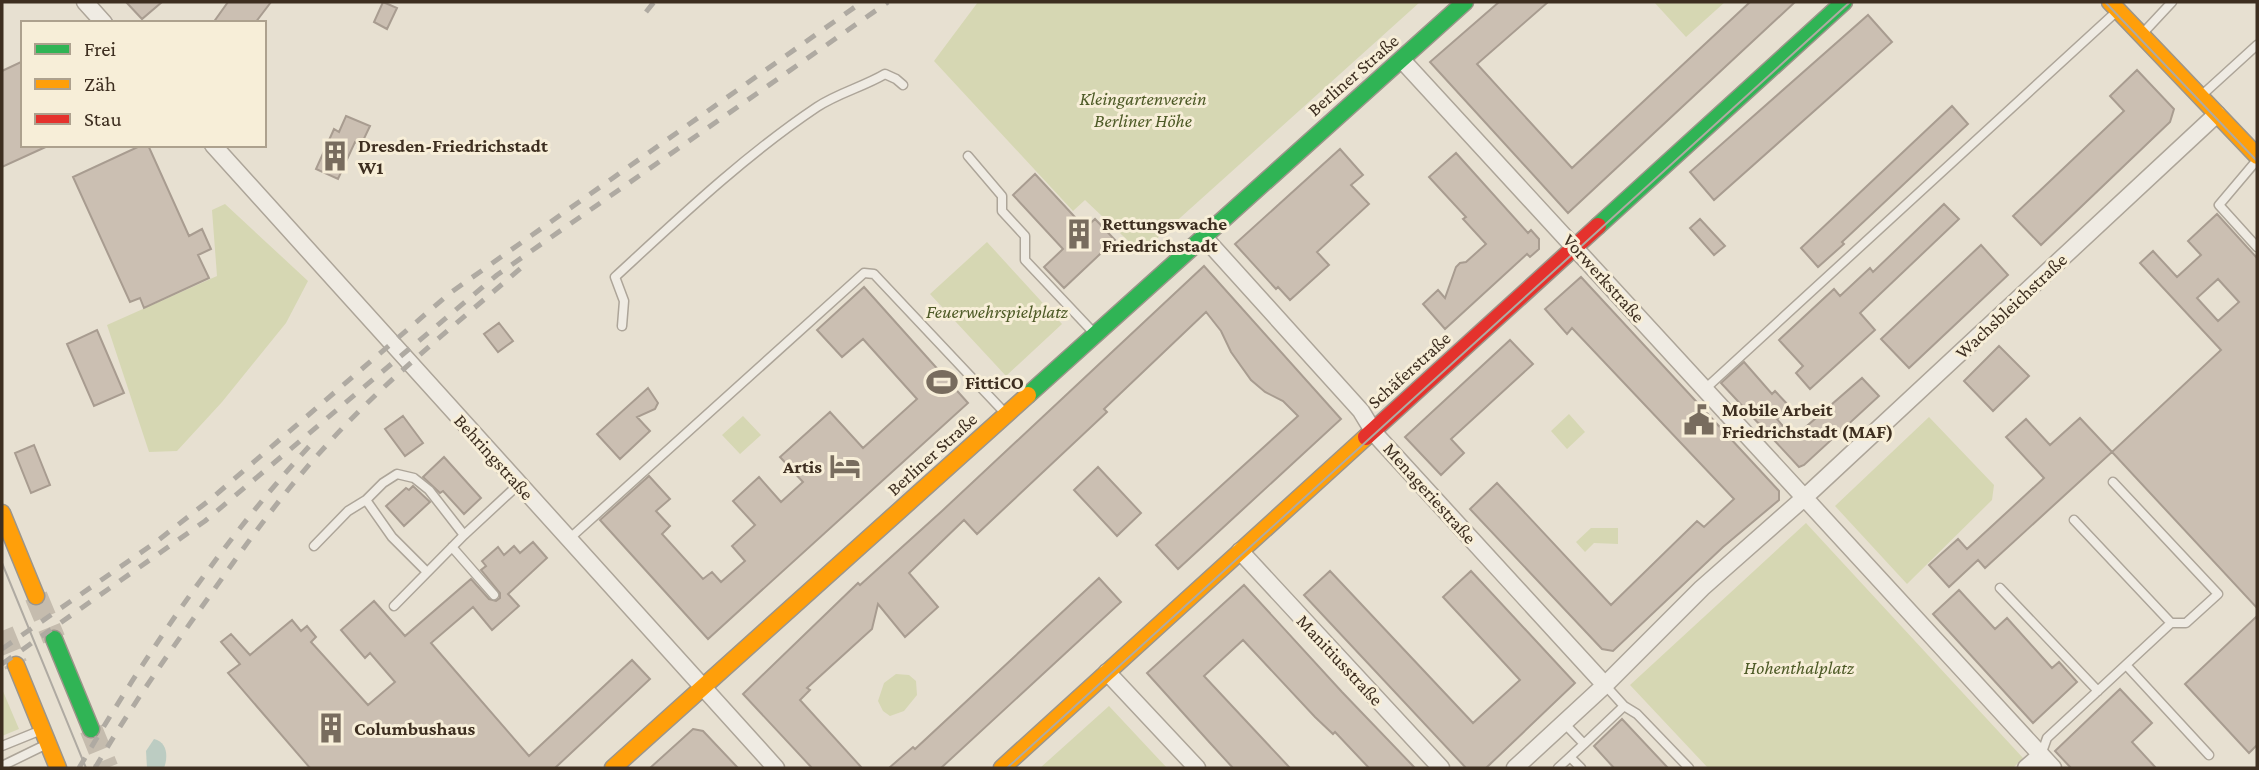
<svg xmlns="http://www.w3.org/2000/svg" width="2259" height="770" font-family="'Crimson Pro',serif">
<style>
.green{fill:#d6d7b3}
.water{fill:#bcccc2}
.building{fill:#cbbfb2;stroke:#a89c90;stroke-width:2;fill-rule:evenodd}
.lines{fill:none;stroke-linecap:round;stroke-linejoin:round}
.secondary-tunnel{stroke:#c5bcae;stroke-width:23;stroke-dasharray:23 11;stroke-linecap:butt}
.lane-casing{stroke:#ada599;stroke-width:11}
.street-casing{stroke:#ada599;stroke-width:19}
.fast-casing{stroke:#9c958a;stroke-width:19}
.slow-casing{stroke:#9c958a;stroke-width:19}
.jam-casing{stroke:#9c958a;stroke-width:19}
.lane{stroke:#efebe3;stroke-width:8}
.street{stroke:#efebe3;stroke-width:16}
.fast{stroke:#30b455;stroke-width:16}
.slow{stroke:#ff9f0a;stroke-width:16}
.jam{stroke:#e5322d;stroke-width:16}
.tram{stroke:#afaaa2;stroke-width:2}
.rail{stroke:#afaaa2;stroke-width:5;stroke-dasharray:12 12;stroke-linecap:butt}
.labels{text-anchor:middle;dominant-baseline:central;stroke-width:6;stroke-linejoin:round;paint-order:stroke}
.street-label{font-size:19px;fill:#3d2e20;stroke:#f7eed8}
.park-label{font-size:19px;font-style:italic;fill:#4d5a26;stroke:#f7eed8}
.poi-label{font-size:19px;font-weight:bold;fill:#3d2e20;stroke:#f7eed8;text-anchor:start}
</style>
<rect width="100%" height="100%" fill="#e7e0d1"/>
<path class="green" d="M978 2H1420L1141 253 1085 200 1073 211 934 61Z
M1654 2H1725L1686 37Z
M225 204 308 281 286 323 222 402 177 451 149 452 107 325 217 276 212 210Z
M987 242 1062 324 1006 376 930 294Z
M1569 414 1585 432 1567 449 1551 431Z
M743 416 761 435 740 454 722 435Z
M1929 417 1994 485 1992 500 1907 584 1835 506Z
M1806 523 2023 758 2013 768H1708L1630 685Z
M1591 528H1618V544L1594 543 1585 552 1576 542Z
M896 674 909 675 916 681 917 695 904 711 890 716 883 711 878 701 884 683Z
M2 689 19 729 2 736Z
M1109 706 1167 768H1040Z"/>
<path class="water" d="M154 739C168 742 168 758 164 768H147L146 751Z"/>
<path class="building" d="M126 2H162L142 19Z
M228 2H271L255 23H213Z
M383 2 397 8 387 29 374 22Z
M1499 2H1548L1477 64 1572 168 1750 2H1795L1568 213 1430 62Z
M1868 15 1892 42 1714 200 1690 172Z
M23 61V145H50L2 167V71Z
M2137 70 2174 109 2170 122 2041 245 2013 216 2124 111 2110 96Z
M1952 106 1968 124 1842 242 1844 244 1818 267 1801 248Z
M346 116 370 126 361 145 355 142 338 179 316 169 334 129 339 132Z
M142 145H148L189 236 202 229 211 249 198 255 209 278 144 308 140 298 130 302 73 177Z
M1340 149 1363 175 1351 185 1369 204 1317 252 1329 265 1290 300 1278 287 1276 289 1235 244Z
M1456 153 1528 233 1531 230 1539 239V249L1530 257 1527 254 1445 329 1423 304 1438 290 1445 298 1456 267 1460 263 1466 262 1486 244 1463 219 1466 217 1429 177Z
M1035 174 1085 228 1095 219 1115 240 1064 288 1044 267 1063 249 1013 195Z
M1944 204 1959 219 1860 313 1875 330 1810 389 1796 373 1803 366 1779 340 1834 289 1840 296 1870 268 1873 272Z
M2217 214 2257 258V608L2112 452 2221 350 2140 263 2153 251 2177 277 2201 255 2188 241ZM2218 279 2239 302 2218 321 2197 298Z
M1700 219 1725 246 1714 255 1690 228Z
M1981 245 2008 275 1909 368 1881 339Z
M1204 266 1341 419 1178 569 1156 545 1298 416 1283 401 1265 392 1251 380 1231 352 1221 331 1206 312 1104 409 1107 412 977 534 964 520 909 573 938 607 905 637 878 604 872 629 807 688 810 690 800 700 862 768H812L743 694 858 583 860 585 942 511Z
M1581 277 1779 491V500L1723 547 1613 651 1602 649 1470 509 1497 483 1611 605 1697 521 1704 527 1734 499 1572 328 1567 334 1545 309Z
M864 287 968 403 708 639 600 520 649 476 670 499 656 511 670 526 662 534 703 579 712 572 721 582 745 561 732 546 755 525 733 501 759 477 781 502 803 482 780 457 830 412 863 448 917 399 863 339 842 357 817 330Z
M499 323 513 341 498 352 484 334Z
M97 330 124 393 94 406 67 344Z
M1510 340 1533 364 1451 439 1464 453 1441 475 1405 437Z
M1999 346 2029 376 1993 411 1964 381Z
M1744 362 1772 394 1775 391 1790 407 1777 419 1793 438 1862 378 1879 396 1804 465 1799 467 1721 383Z
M648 388 658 403 655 409 637 417 650 431 620 459 597 434Z
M403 416 423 443 405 456 385 429Z
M2080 418 2112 452 1985 568 1978 560 1949 587 1929 565 1958 539 1967 549 2044 478 2006 437 2026 419 2050 445Z
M34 445 50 485 31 493 15 453Z
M444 457 481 498 464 514 443 491 440 493 423 477Z
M1098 467 1141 513 1117 536 1074 490Z
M413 486 430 502 404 526 386 506 406 488 409 490Z
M533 542 547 558 508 594 519 606 492 630 473 607 431 643 529 756 632 660 650 679 555 768H310L228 673 240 664 221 642 231 634 250 655 292 620 301 631 307 626 316 637 311 642 368 705 395 682 370 653 365 658 341 630 374 601 405 636 471 579 489 599 496 601 500 598V593L481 570 486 566 482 561 498 547 504 555 514 546 520 553Z
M1330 571 1473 723 1520 680 1443 597 1471 571 1575 683 1486 768H1466L1304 595Z
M1099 578 1121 602 941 768H889L913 747 915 749Z
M1244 585 1342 692 1415 768H1369L1335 732 1333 734 1315 717 1243 640 1204 676 1290 768H1233L1211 744 1147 673Z
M1959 590 1995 629 2007 618 2052 668 2059 662 2077 682 2033 723 1933 614Z
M2257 616V745L2249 753 2185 684Z
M2120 689 2152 723 2132 742 2156 768H2071L2055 751Z
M1622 719 1668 768H1614L1594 746Z
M693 729 703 731 738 768H650Z"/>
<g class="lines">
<path class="secondary-tunnel" d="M36 596 54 639
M2 631 16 665
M91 729 107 768"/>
<g class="lane-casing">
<path id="lane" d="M2144 32 2172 2
M2202 95 2257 45
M968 156 1002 196V211L1025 236V260L1093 332
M2257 160 2219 205 2257 247
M622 326 624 301 615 277C679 218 744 156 817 107 838 93 863 87 885 74L896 79 903 85
M1705 389 2116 12
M2074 520 2171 623
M569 539 864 273 874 274 1005 413
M314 546 348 511 366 500
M452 547 494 595
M427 572 392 537 366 500 383 483 397 474 414 478 429 490 464 535 519 484
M2000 588 2098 691
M394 606 464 535
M2126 665 2209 755
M1605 685 1624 706 1637 714 1689 768
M1564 723 1584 744 1570 757 1581 768
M1584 744 1624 706
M2 746 39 731
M2041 755 2047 738 2171 623H2186L2218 594 2113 482
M2 766 45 745
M1558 768 1570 757"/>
</g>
<g class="street-casing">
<path id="street" d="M85 2 104 23
M1402 60 2053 768
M213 145 776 768
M1203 236 1361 411 1375 434 1605 685
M1240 551 1441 768
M1107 672 1197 768
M1515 768 1605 685 1702 588 1804 498 2217 114
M2026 768 2041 755"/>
</g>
<g class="fast-casing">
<path id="fast" d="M1598 226 1844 2
M1028 395 1465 2
M54 639 91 729"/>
</g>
<g class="slow-casing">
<path id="slow" d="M2110 2 2257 156
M2 513 36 596
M16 665 58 768
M613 768 1028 395
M1002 768 1366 437"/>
</g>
<g class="jam-casing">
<path id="jam" d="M1366 437 1598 226"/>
</g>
<use href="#lane" class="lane"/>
<use href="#street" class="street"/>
<use href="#fast" class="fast"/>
<use href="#slow" class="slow"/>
<use href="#jam" class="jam"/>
<path class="tram" d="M2105 2 2257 161
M2 563 86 768
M1007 768 1850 2"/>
<path class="rail" d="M646 12 654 2
M2 649 156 542 212 498 450 293 862 2
M2 664 205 521 497 275 888 2
M79 768C147 652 223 540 314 441
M95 768C127 713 163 661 201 608 240 553 278 498 324 448 383 382 454 326 521 268"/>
</g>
<defs>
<g id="building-bare" transform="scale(2.415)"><path d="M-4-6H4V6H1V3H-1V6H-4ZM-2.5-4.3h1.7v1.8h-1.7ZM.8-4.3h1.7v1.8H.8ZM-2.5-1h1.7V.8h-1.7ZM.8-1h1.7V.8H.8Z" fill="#786c5e" stroke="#f7eed8" stroke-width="2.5" paint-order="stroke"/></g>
<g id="stadium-bare" transform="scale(2.415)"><path d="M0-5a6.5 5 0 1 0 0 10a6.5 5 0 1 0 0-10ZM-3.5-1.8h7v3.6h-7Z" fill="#786c5e" stroke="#f7eed8" stroke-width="2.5" paint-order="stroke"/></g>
<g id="civic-bare" transform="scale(2.415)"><path d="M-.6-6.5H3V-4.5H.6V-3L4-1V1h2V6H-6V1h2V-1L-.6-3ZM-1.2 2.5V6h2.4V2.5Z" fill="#786c5e" stroke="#f7eed8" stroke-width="2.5" paint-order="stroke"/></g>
<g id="hotel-bare" transform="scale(2.415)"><path d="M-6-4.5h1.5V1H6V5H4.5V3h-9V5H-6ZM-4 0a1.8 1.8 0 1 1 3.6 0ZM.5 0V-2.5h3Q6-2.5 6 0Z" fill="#786c5e" stroke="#f7eed8" stroke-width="2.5" paint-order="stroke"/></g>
</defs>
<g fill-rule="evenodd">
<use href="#building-bare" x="335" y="156"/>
<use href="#building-bare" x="1079" y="234"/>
<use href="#stadium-bare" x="942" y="382"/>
<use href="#civic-bare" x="1699" y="420"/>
<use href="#hotel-bare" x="845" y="466"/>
<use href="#building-bare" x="331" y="728"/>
</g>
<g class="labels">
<g class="street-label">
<text transform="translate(1353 75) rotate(-41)">Berliner Straße</text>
<text transform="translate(1604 278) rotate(48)">Vorwerkstraße</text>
<text transform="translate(2011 306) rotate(-43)">Wachsbleichstraße</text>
<text transform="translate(1409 370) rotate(-42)">Schäferstraße</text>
<text transform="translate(932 454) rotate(-42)">Berliner Straße</text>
<text transform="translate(494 457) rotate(48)">Behringstraße</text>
<text transform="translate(1430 493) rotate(48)">Menageriestraße</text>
<text transform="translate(1340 660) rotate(47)">Manitiusstraße</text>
</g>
<g class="park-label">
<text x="1143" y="98">Kleingartenverein<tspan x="1143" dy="22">Berliner Höhe</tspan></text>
<text x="997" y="311">Feuerwehrspielplatz</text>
<text x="1799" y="667">Hohenthalplatz</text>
</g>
<g class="poi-label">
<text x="358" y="145">Dresden-Friedrichstadt<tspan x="358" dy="22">W1</tspan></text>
<text x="1102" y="223">Rettungswache<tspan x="1102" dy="22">Friedrichstadt</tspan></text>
<text x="965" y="382">FittiCO</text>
<text x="1722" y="409">Mobile Arbeit<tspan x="1722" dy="22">Friedrichstadt (MAF)</tspan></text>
<text x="822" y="466" text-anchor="end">Artis</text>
<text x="354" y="728">Columbushaus</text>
</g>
</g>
<rect width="2259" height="770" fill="none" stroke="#3d2e20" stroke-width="7"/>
<rect x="21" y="21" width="245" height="126" fill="#f7eed8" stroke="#ada18e" stroke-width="2"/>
<rect x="35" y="44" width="35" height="10" fill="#30b455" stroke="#ada18e" stroke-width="2"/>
<text x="84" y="56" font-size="21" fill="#3d2e20">Frei</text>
<rect x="35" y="79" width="35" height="10" fill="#ff9f0a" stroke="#ada18e" stroke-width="2"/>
<text x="84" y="91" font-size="21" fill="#3d2e20">Zäh</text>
<rect x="35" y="114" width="35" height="10" fill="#e5322d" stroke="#ada18e" stroke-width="2"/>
<text x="84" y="126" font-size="21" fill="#3d2e20">Stau</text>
</svg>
